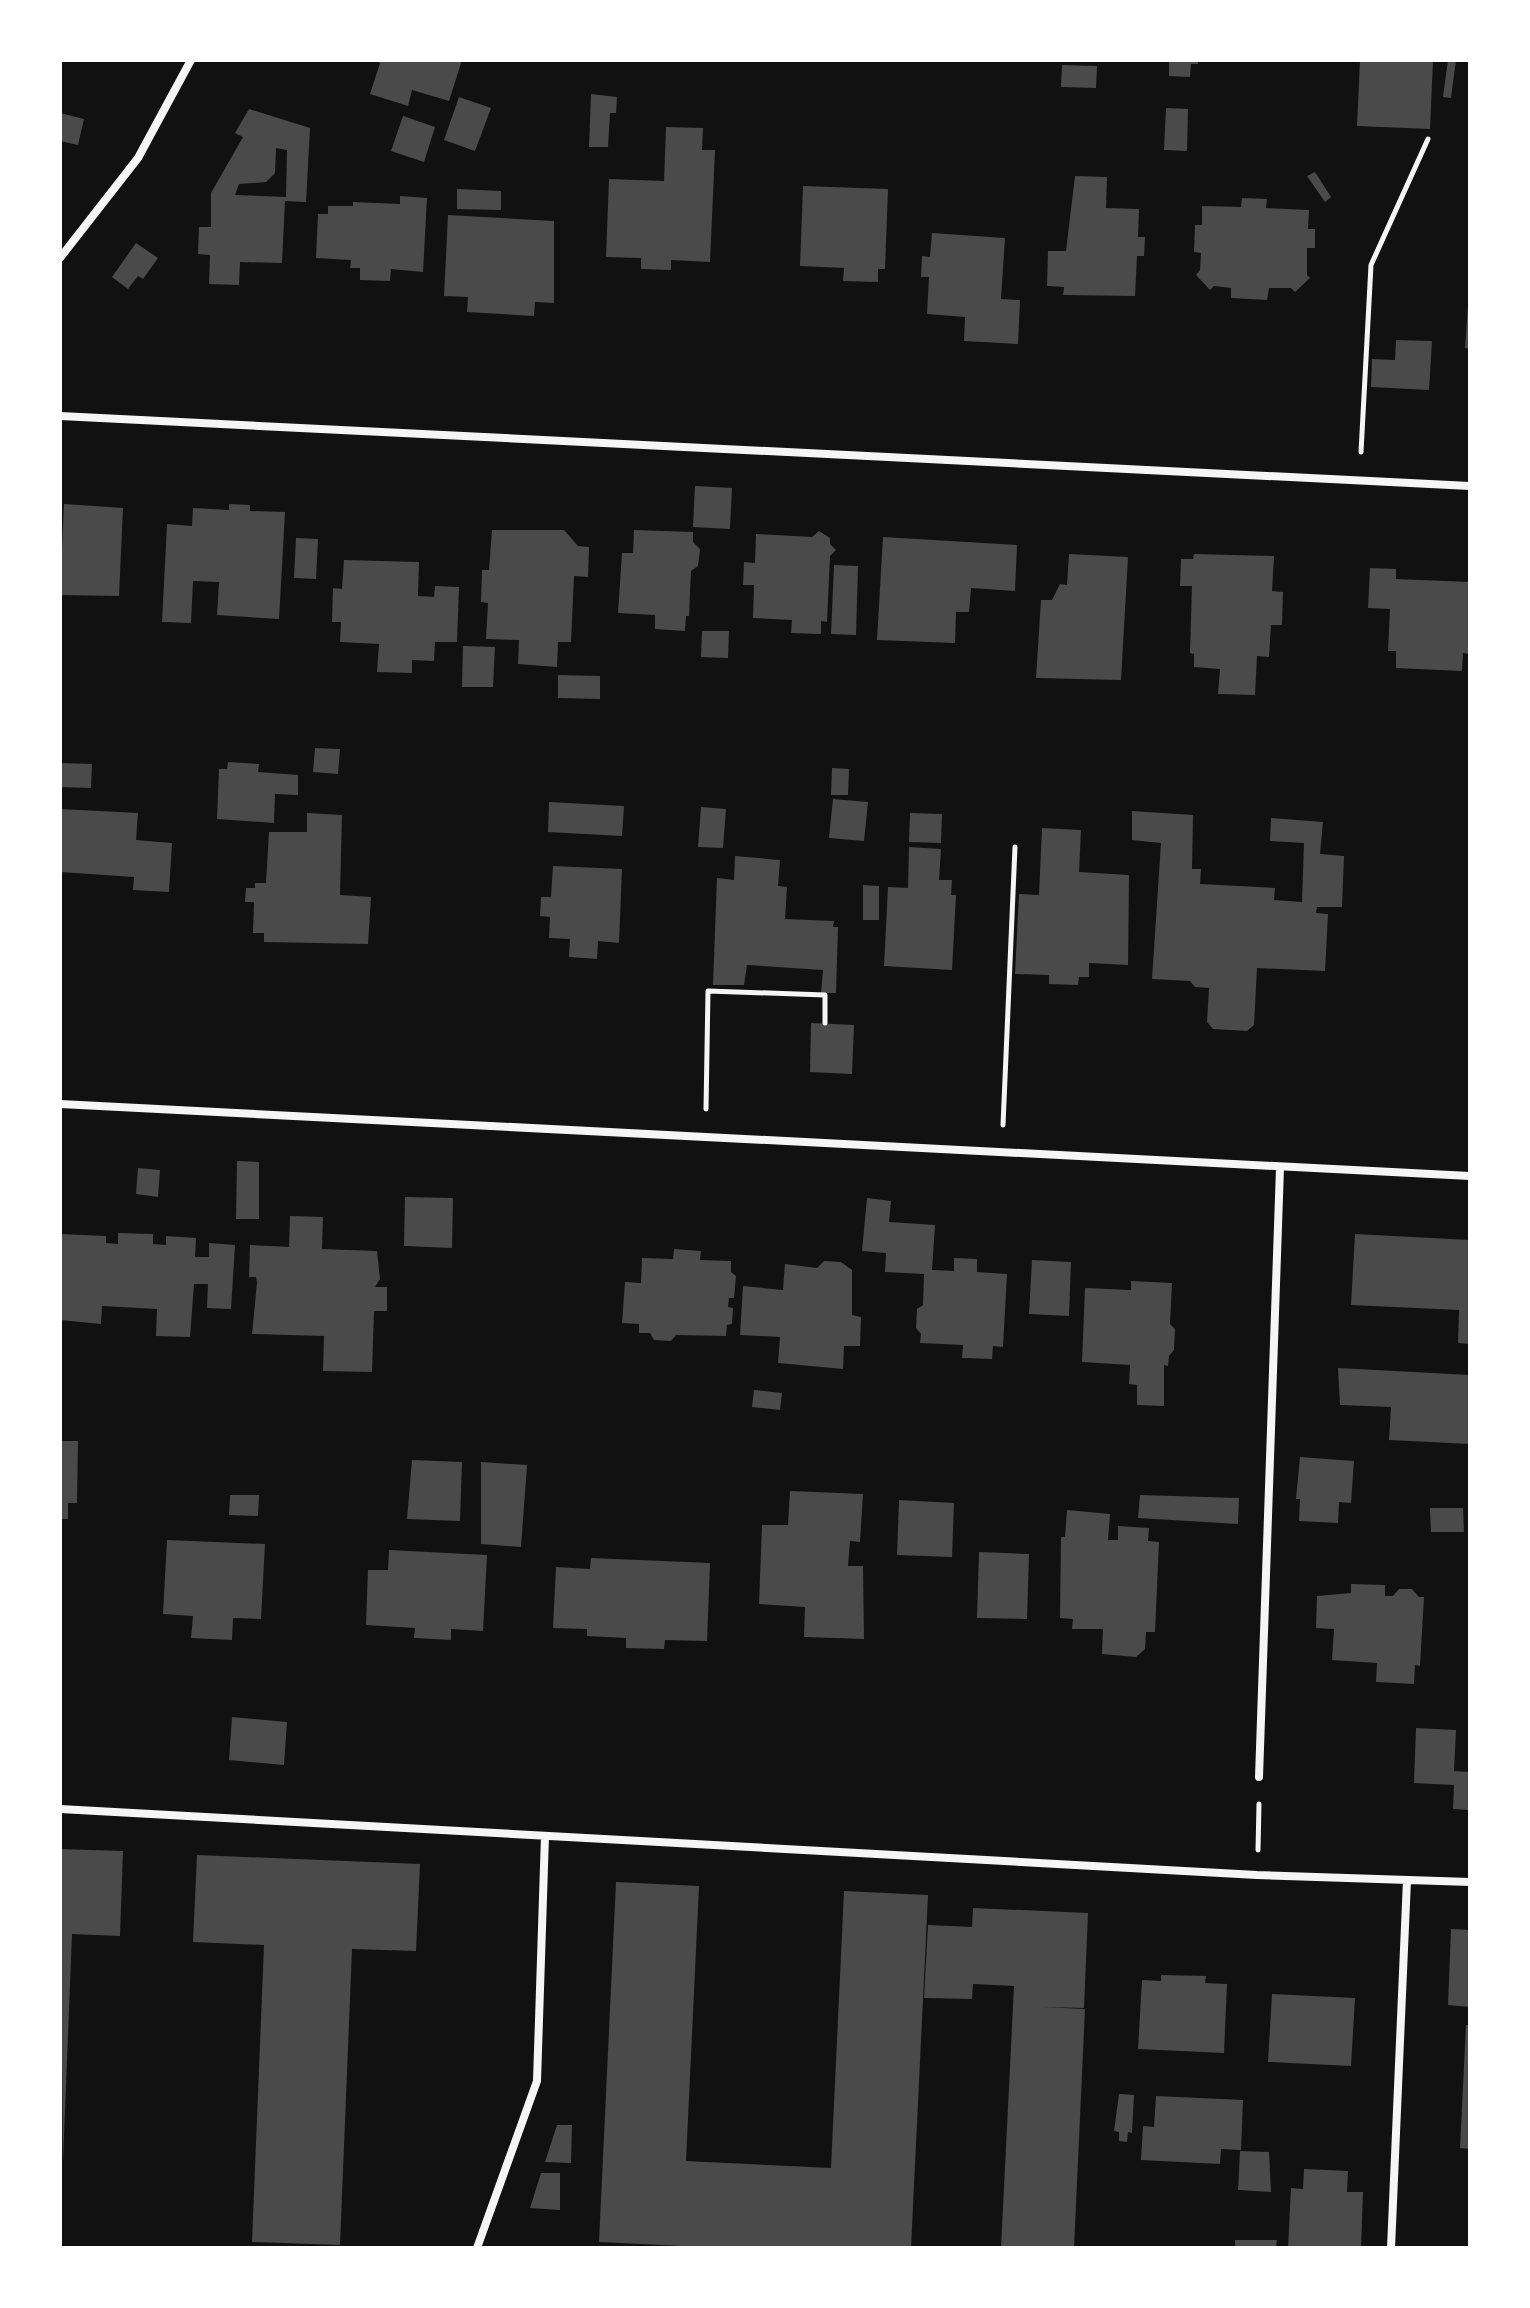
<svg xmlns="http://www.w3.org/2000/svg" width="1530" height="2308" font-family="'Fira Sans Condensed',sans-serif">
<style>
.building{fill:#4a4a4a;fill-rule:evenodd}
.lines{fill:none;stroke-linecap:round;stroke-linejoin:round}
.path{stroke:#f5f5f5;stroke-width:5}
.minor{stroke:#f5f5f5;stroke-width:8}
</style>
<rect width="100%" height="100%" fill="#111"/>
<path class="building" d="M373 60H462L449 101 412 90 408 106 370 94 380 63Z
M1169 60H1198V64H1191L1190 77 1169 76Z
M1360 60H1433L1430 129 1357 126Z
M1448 60H1456L1451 98 1443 97Z
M1062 65 1097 66 1096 88 1061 87Z
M591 94 617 97 616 113H610L608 147H589Z
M459 97 491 108 475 151 444 140Z
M1166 108 1188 109 1187 151 1164 150Z
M249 109 310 128 306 202 285 201 282 263 240 262 239 285 209 284 210 255 198 254 199 227H211V193L243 137 235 133ZM276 148 287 150 286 197 235 195 239 184 266 182 275 173Z
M60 113 84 119 78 145 60 141Z
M403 116 435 127 424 162 391 151Z
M666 127 703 128 702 150H715L710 262 671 260V270L641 269V258L606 257 609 179 664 181Z
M1315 172 1331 197 1325 202 1307 176Z
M1075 176 1107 177 1106 208 1139 209 1138 237H1145L1144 256H1137L1135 296 1063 295 1064 287 1047 286 1048 251H1066Z
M803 186 888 189 885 269H878V282L843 281 844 268 800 266Z
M457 189 501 191V210L457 209Z
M400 196 427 198 423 272 391 269 390 281 360 280V268H350L351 260 316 258 318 214H328V206H353V202L400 204Z
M1242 198 1267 199 1266 208 1309 210 1308 229H1315V248H1307V275L1310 278 1295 292 1291 288H1269L1267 300 1231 298V288L1214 286 1210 290 1196 275 1200 270 1201 253 1194 252 1195 225H1202V206L1241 207Z
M448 215 554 221V303L535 302 534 316 467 312 468 297 444 296Z
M932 233 1005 238 1001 299 1020 300 1018 344 964 341 965 317 927 314 929 277H921L922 256 930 257Z
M136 243 158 258 143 279 138 276 128 289 112 277Z
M1468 305H1470V349L1465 348Z
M1396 340 1432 341 1429 390 1371 387 1372 359 1395 360Z
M695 486 732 488 730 529 693 527Z
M64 504 123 508 119 596 60 595Z
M229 504 250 505V511L285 512 279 619 217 615 219 582 193 581 191 623 162 622 167 524 192 526 193 508 229 510Z
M492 530H564L578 546 589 547 588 577 574 576 571 642H558L557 667 518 664 519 640 486 639 488 603 481 602 482 570H489Z
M634 530 693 532V542L700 549 698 566 691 571 689 616H686L685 631 655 629V615L618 613 622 553H633Z
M819 531 830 538V544L836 550 830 556 827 622 821 621V634L791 633 792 620 753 618 754 585H743L744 562 755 563 756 534 812 537Z
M883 537 1017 545 1015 591 971 588 969 612H956L955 643 877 640Z
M296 538 318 539 316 579 294 578Z
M1069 554 1128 557 1121 680 1036 678 1041 600H1052L1060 584 1067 585Z
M1194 554 1274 556 1272 591 1283 592 1282 625H1271L1269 657 1257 656 1255 695 1218 694 1220 669 1194 667V654L1190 653 1192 586H1180L1181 559H1193Z
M344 560 419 562 418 596 434 597 435 586 459 587 457 642H435L434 661 412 660V673L377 672 379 644 340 642 341 622H332L333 588 342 589Z
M834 565 858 566 856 635 831 634Z
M1370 568 1396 569V579L1470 582V654L1463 653 1462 671 1396 668V651H1388L1390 609 1368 608Z
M702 631H729L728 658 701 657Z
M463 646 495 647 493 687H462Z
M558 675 600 676V699L558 698Z
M315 748 340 749 338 774 313 772Z
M228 762 259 764 258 772 298 775V795L275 794 274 823 217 819 219 769H227Z
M60 763 92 764 91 788 60 787Z
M832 768 849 769 848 795H831Z
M833 799 868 802 864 841 829 838Z
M549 802 624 806 622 836 548 832Z
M701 807 726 809 723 848 698 847Z
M60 809 138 813 136 840 172 843 169 892 133 890 134 877 60 872Z
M1132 811 1193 815 1192 869H1201L1200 884 1275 888 1274 900 1302 902 1304 843 1270 841 1271 818 1323 822 1320 854 1344 856 1342 907H1317L1316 913 1328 914 1325 971 1257 968 1254 1025 1247 1031 1213 1029 1207 1022 1209 988 1195 987 1190 981 1152 979 1161 843 1132 840Z
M307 813 342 815 340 895 371 897 368 944 264 942V933H253L254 902H245L246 888H255V883H266L269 832H307Z
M910 813 942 814 941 843 909 842Z
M1042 828 1081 830 1079 872 1129 875 1128 965 1089 963V977H1079L1078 985 1049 984V975L1015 974 1019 894 1039 895Z
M909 847 941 849 939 880H952L951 895H956L952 970 884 966 888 887 908 888Z
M735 856 780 860 778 886 787 887 785 919 834 921 833 927H838L836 993H821L823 970 747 965 744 985H713L717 878 734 880Z
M553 866 622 869 619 943 598 941 597 959 569 957 570 939 549 938 550 917 540 916 541 897H551Z
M863 885 879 886V920H863Z
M811 1023 854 1025 852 1074 810 1072Z
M237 1161 259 1162V1219H236Z
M138 1168 160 1170 158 1197 136 1194Z
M405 1197 453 1198 452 1248 404 1246Z
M867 1198 891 1201 889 1222 935 1225 932 1270 954 1271V1258L977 1259V1272L1007 1274 1003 1347 993 1346 992 1359 962 1358 963 1345 920 1343 921 1334 916 1328 917 1309 923 1305 924 1274 885 1272 886 1253 862 1251Z
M290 1216 323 1217 322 1249 377 1251 380 1279 375 1287H387V1311H374L372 1372 323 1371 324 1336 252 1334 257 1283 256 1277H249L250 1245 289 1247Z
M118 1233 153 1234V1244L166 1245V1236L196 1238 195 1257H209V1243L235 1245 231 1309 207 1308 208 1284H194L190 1337 156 1336 157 1309 102 1306 101 1324 60 1320V1234L106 1236V1243L118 1244Z
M1355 1234 1470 1240V1344L1458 1343 1459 1310 1351 1305Z
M674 1249 701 1251 700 1260 731 1261V1272L736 1276 734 1298H729L728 1307 733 1308 732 1324 727 1325 726 1336 676 1335 671 1341 654 1340 650 1333H639V1324L622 1323 625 1282 641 1283 642 1258 673 1259Z
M1032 1260 1071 1262 1069 1316 1029 1314Z
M824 1261 841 1262 852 1270V1315L861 1317 860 1346H844L843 1369 778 1363 780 1337 740 1335 743 1286 783 1290 785 1264 817 1268Z
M1131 1281 1172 1283 1170 1324 1175 1329 1174 1350 1169 1356 1168 1366 1164 1365V1406L1137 1405V1385L1129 1384 1130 1365 1082 1362 1085 1288 1131 1290Z
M1338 1368 1470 1375V1444L1389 1440 1391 1407 1340 1405Z
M754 1390 782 1393 780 1410 752 1407Z
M60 1441H78L77 1503H68V1519H60Z
M1300 1457 1354 1461 1351 1503 1339 1502 1338 1523 1299 1521 1300 1499H1296Z
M412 1460 462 1462 460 1521 407 1519Z
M481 1462 527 1465 521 1547 481 1544Z
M790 1491 863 1494 860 1542 850 1541 848 1566H863L864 1639 804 1637 805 1607 759 1604 762 1525H788Z
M230 1495H259L258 1516 229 1515Z
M1140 1495 1239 1498 1238 1524 1138 1518Z
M899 1500 954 1503 952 1557 897 1555Z
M1430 1508H1463L1464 1532H1431Z
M1067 1510 1110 1514 1108 1540H1118V1526L1149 1528 1148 1541 1159 1542 1155 1632H1146L1145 1649 1136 1657 1102 1654 1103 1629H1072L1073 1619 1060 1618 1061 1537H1065Z
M167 1540 265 1544 261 1619 233 1618 232 1640 191 1638 193 1616 163 1614Z
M389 1550 487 1555 483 1631 451 1629V1640L414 1638 415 1628 366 1625 368 1570H388Z
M979 1552 1029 1554 1027 1619 977 1618Z
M591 1558 710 1563 707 1641 665 1640 664 1649 626 1648V1638L587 1636V1629L553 1628 556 1567 590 1569Z
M1351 1584 1385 1585V1596H1393L1399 1589H1412L1419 1597H1424L1420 1666 1415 1665 1414 1684 1376 1682 1377 1663 1332 1660 1334 1629 1316 1628 1317 1596 1351 1593Z
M232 1717 287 1722 284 1765 229 1760Z
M1416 1728 1456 1730 1454 1771 1470 1772V1810L1453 1809 1454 1785 1414 1783Z
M60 1849 123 1851 120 1936 72 1934 63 2162Z
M197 1855 420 1864 416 1951 352 1949 340 2245 252 2242 264 1945 193 1942Z
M616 1882 699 1886 686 2161 831 2168 844 1891 928 1895 911 2248H724L599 2242Z
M973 1908 1088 1913 1084 2008 1043 2007 1085 2009 1074 2248H1001L1014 1986 973 1984 972 1999 924 1998 928 1925 972 1927Z
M1451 1929 1470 1930V2007L1448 2005Z
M1161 1975 1206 1976 1205 1983 1227 1984 1224 2053 1138 2049 1142 1980 1161 1981Z
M1272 1994 1355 1998 1351 2066 1268 2062Z
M1466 2025H1470V2149L1460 2148Z
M1119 2094 1134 2095 1132 2133 1128 2132 1127 2142 1119 2141V2132L1114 2131Z
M1156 2096 1243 2100 1241 2150 1221 2149 1220 2164 1141 2160 1143 2126 1154 2127Z
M557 2125H572L571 2163 545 2162Z
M1240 2151 1269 2152 1271 2192 1238 2190Z
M1304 2169 1348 2171 1347 2192H1363L1361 2248H1288L1291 2188 1303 2189Z
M541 2173H560V2210L530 2208Z
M1235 2240H1277L1276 2248H1235Z"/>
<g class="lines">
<path class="path" d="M1361 452 1371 265 1428 139
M706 1109 708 991 825 995V1023
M1003 1125 1015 847
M1258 1850 1259 1804"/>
<path class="minor" d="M60 258 138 158 191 60
M60 416 1470 486
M60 1104 1470 1176
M1259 1777 1280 1168
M60 1809 1257 1875 1470 1882
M477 2248 537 2081 545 1836
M1391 2248 1407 1880"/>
</g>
<rect width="1530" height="2308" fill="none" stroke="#ffffff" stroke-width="124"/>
</svg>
